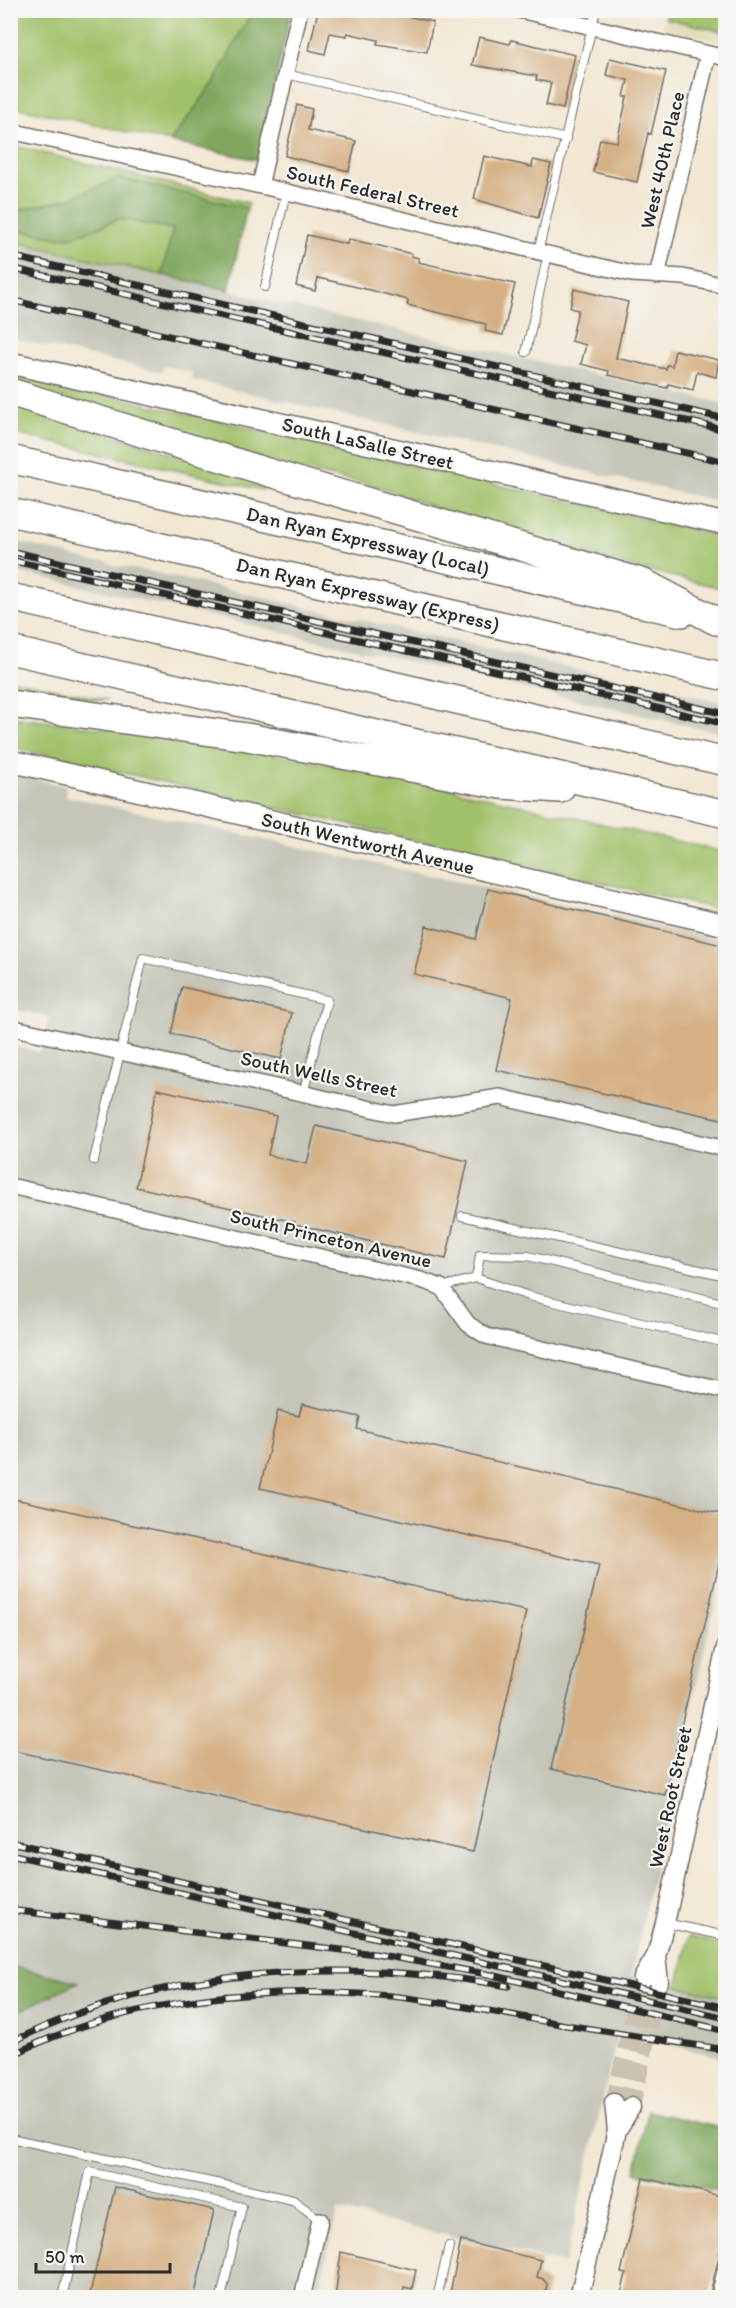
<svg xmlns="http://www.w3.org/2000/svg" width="736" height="2308" font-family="Itim,sans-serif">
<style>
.built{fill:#e2dcba}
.industrial{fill:#c5c5b8}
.green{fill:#a1c169;stroke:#66764a;stroke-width:1.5}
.forest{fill:#80a75d;stroke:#566944;stroke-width:1.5}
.building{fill:#d5b085}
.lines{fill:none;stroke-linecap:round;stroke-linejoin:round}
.tertiary-tunnel{stroke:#cac1b1;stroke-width:18;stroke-dasharray:18 9;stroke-linecap:butt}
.service-casing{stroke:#716d66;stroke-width:10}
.minor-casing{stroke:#716d66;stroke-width:18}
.tertiary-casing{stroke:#716d66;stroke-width:21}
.secondary-casing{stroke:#716d66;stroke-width:24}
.motorway-casing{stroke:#716d66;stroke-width:30}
.service{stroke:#fff;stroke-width:8}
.minor{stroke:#fff;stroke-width:15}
.tertiary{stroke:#fff;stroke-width:18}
.secondary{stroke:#fff;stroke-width:21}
.motorway{stroke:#fff;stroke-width:27}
.rail-casing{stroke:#2b2b2b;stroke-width:7}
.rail{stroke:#f6f6f2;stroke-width:4.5;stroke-dasharray:14;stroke-linecap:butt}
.labels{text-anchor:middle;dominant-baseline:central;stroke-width:4.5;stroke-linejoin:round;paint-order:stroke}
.street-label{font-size:20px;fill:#2b2b2b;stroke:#f6f6f2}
</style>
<rect width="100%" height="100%" fill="#f6f6f2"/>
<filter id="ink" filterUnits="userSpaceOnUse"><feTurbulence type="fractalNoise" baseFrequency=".0167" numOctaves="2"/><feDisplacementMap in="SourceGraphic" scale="12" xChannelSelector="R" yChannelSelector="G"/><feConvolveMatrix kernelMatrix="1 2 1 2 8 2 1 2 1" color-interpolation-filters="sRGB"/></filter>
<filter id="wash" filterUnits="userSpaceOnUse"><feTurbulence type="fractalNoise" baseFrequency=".008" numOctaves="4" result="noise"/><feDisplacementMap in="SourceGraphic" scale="24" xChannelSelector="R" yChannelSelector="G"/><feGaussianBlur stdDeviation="1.35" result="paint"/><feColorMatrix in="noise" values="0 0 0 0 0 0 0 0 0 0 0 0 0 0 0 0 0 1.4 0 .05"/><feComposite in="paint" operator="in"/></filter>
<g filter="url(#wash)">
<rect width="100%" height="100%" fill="#f2e7d3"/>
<path class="built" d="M667 11H725V43L663 28Z"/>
<path class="industrial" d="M247 208 229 290 256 298 725 404V503L192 380 193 373 164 366 162 372 11 338V212Z
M11 540 92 561H106L115 566 147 571 725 703V734L11 570Z
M11 774 66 786 65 796 725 940V1558L631 1975 725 1997V2058L618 2032 565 2263 338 2210 317 2297H11L10 1180 13 1168 11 1167V1046L40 1052 49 1017 16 1010V1015L11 1014Z"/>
<path class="green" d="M11 11H252L213 84 170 142 11 106Z
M667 11H725V32L665 18Z
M11 145 249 203 247 208 119 178 67 199 11 212Z
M119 219 173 229 162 275 11 241 10 228 24 232 95 229Z
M10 373 725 537V589L572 552 449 513 378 486 294 469 11 382Z
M11 404 265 481 263 490 11 433Z
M10 679 107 700 65 699 11 691Z
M11 717 163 736 373 771 725 852V911L11 747Z
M689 1936 725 1945V1997L677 1986Z"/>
<path class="forest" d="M252 11H291L258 160 170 142 213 84Z
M119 178 247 208 229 290 162 275 173 229 119 219 76 236 60 238 11 228V212L67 199Z
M11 1966 78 1982 11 2015Z
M648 2111 725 2129V2193L635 2172Z"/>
<g id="blocks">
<path class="building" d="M318 10H380L433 22 427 52 377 44 378 40 347 33V36L330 33 325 54 309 50Z
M479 37 510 44 511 40 575 55 563 109 546 105 551 83 536 80 537 76 472 65Z
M610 58 666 71 651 134 648 133 637 182 593 172 600 139 617 142 627 97H624L628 80 606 75Z
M297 105 312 109 308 130 356 141 349 171 285 156Z
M484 156 532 167 533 160 551 164 538 218 474 199Z
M307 235 347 244 348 239 380 246 412 254 411 256 419 258 418 262 515 284 503 335 485 331 486 324 407 305 408 300 370 290 318 278 315 291 296 286Z
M574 289 628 302 616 358 666 369 667 365 672 366 675 350 719 360 716 377 697 372 693 390 668 384 667 388 608 375 609 371 581 364 586 345 571 341 578 310 570 308Z
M488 889 726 946V1120L496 1070 512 998 414 974 426 926 476 939Z
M182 987 292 1013 281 1059 171 1034Z
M157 1089 276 1116 268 1155 307 1164 316 1126 468 1161 446 1259 294 1224 295 1222 136 1187Z
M302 1404 360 1417 357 1429 726 1515V1534L665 1795 551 1769 599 1565 260 1488 278 1411 299 1416Z
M10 1498 526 1611 473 1852 10 1750Z
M643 2178 726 2197V2247L720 2252 709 2298H620L626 2274 621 2273Z
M115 2187 214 2210 194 2298H89Z
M461 2241 541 2260 537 2277 543 2279 547 2284 545 2298H449Z
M341 2252 416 2270 412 2289 404 2287 403 2298H335Z"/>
</g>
</g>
<g filter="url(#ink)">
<use href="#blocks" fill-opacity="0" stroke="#716d66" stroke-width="1.5"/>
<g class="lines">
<path class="tertiary-tunnel" d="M614 2103 643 1978
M631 2107 659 1982"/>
<g class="service-casing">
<path id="service" d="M286 74 566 139
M538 252 596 10
M265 287 286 192
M526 352 548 254
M94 1160 143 958 327 1000 303 1094
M462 1216 726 1276
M476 1278 480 1255 528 1256 726 1304
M441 1287 476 1278 529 1296 726 1343
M665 1923 726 1936
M10 2138 293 2200 320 2220
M62 2298 90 2172 242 2207 221 2298
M437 2298 449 2246
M715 2298 726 2253"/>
</g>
<g class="minor-casing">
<path id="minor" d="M519 10 726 58
M10 131 270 188 632 274 683 277 726 286
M260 186 300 10
M657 276 708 54
M10 1027 394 1114 500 1097 726 1149
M10 1186 421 1280 441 1287 468 1324 486 1336 726 1391
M302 2298 320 2220"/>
</g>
<g class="tertiary-casing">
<path id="tertiary" d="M656 1956 659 1982
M643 1978 656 1956 665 1923 726 1647
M614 2103 617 2130
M579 2298 617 2130 631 2107"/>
</g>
<g class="secondary-casing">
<path id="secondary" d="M10 363 726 524
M10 761 726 925"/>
</g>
<g class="motorway-casing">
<path id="motorway" d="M10 392 267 472 644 583 716 621
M10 459 682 613
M10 512 726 677
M10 597 726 762
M10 650 726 814
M10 704 247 737 501 785 560 789"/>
</g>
<use href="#service" class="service"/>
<use href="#minor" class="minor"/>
<use href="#tertiary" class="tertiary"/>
<use href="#secondary" class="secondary"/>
<use href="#motorway" class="motorway"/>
<g class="rail-casing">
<path id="rail" d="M10 256 726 419
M10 268 726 430
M10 300 726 462
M10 551 726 714
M10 560 726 724
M10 1842 726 2008
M10 1854 726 2018
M10 1910 375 1954 492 1975 726 2031
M10 2043C162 1965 344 1958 508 1986
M10 2056C127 1998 262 1985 390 1996 447 2002 504 2014 560 2024 615 2033 670 2041 726 2050"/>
</g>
<use href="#rail" class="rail"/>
</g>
</g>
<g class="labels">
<g class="street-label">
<text transform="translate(662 160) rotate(-77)">West 40th Place</text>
<text transform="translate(373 191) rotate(13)">South Federal Street</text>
<text transform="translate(368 443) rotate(13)">South LaSalle Street</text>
<text transform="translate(368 541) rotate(13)">Dan Ryan Expressway (Local)</text>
<text transform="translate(368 594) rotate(13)">Dan Ryan Expressway (Express)</text>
<text transform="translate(368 843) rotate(13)">South Wentworth Avenue</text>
<text transform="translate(319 1074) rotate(12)">South Wells Street</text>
<text transform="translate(331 1238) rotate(13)">South Princeton Avenue</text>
<text transform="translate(670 1797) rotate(-78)">West Root Street</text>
</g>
</g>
<rect width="736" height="2308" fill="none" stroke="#f6f6f2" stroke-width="36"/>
<path d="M36 2263v9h134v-9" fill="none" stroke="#2b2b2b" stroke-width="3"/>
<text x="45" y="2263" font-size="18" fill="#2b2b2b" stroke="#f6f6f2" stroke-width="4.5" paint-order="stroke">50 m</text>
</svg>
